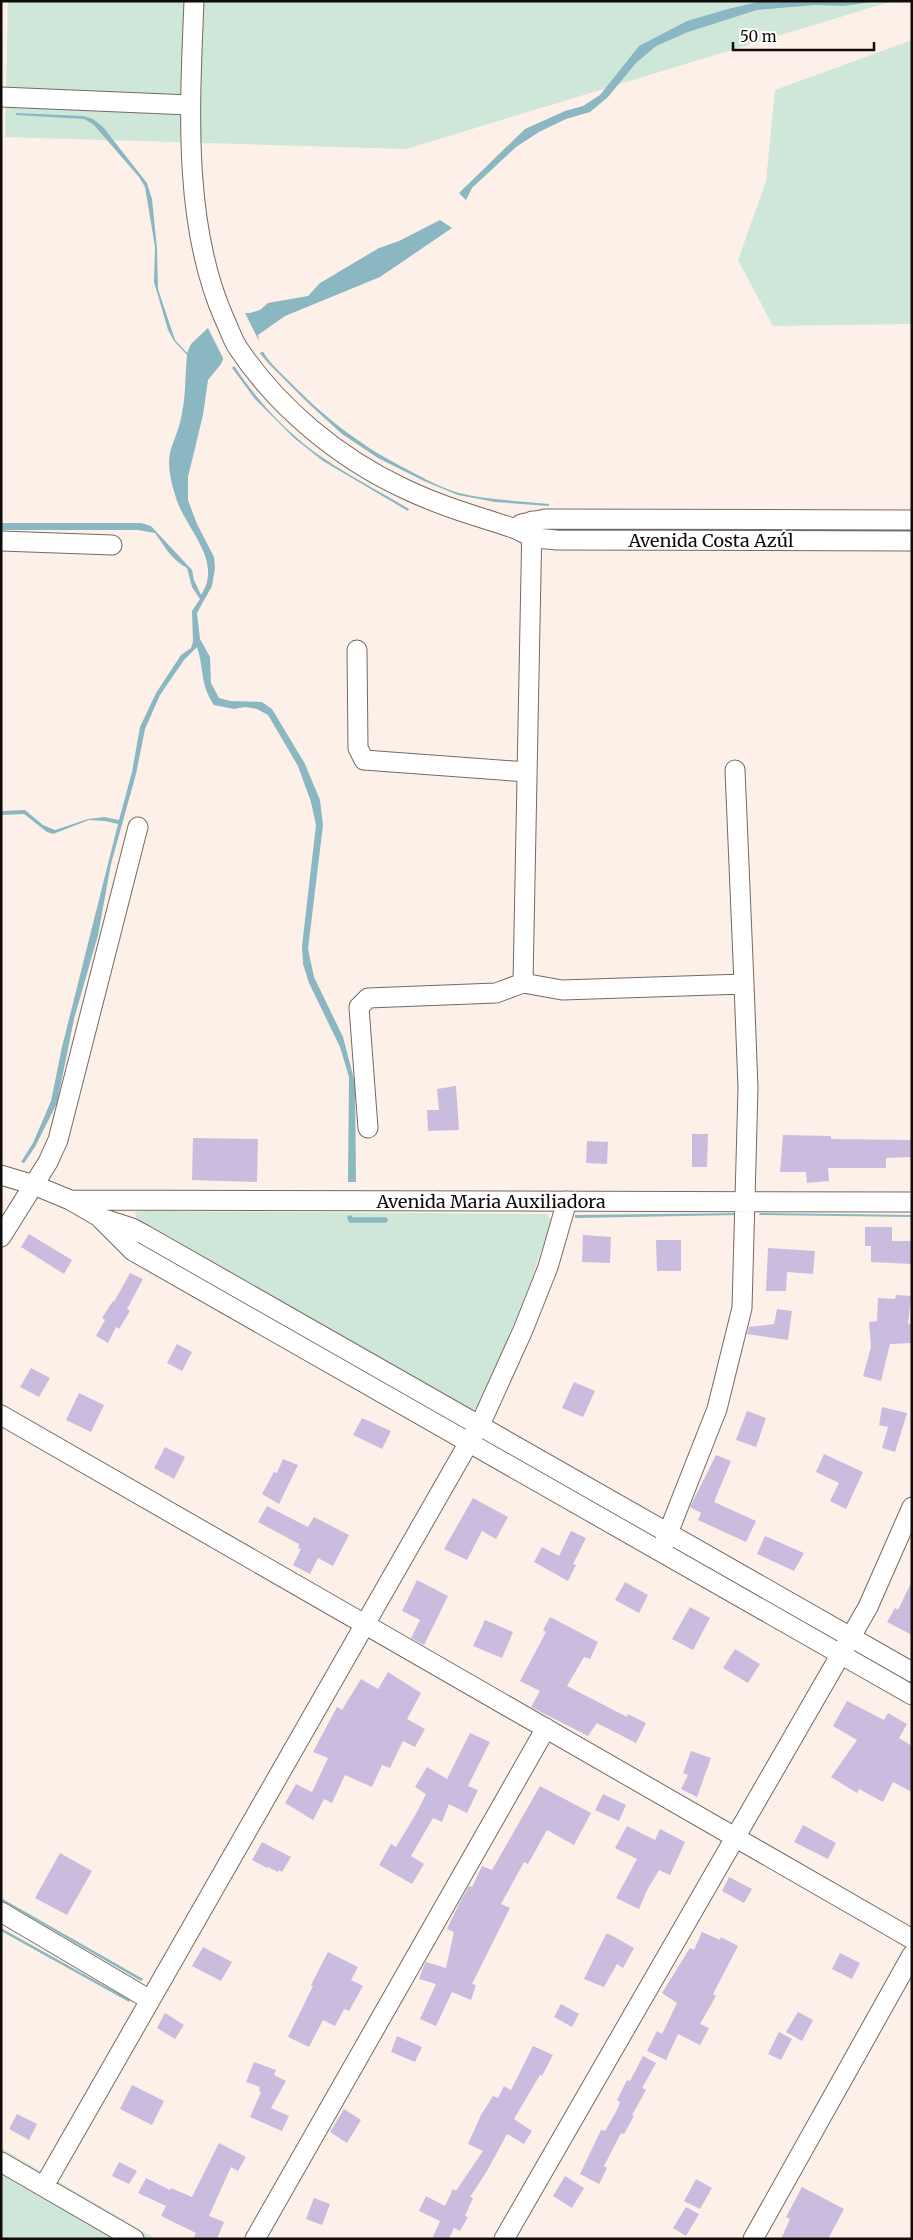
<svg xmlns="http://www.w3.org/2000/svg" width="913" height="2240" font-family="Merriweather,serif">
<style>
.green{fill:#cfe7d9}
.water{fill:#8ab7c2}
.pier{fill:#fdf0e9}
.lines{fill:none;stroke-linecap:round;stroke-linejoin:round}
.stream{stroke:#8ab7c2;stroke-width:5.5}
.building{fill:#cabcde}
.minor-casing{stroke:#746a63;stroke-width:21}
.minor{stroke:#fff;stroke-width:19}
.labels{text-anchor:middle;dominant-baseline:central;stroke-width:4;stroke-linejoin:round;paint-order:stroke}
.street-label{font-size:18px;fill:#100c0a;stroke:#fff}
</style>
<rect width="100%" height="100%" fill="#fdf0e9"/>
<path class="green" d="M8 1H893L406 149 5 137Z
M912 40V324L773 326 738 260 766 181 775 90Z
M548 527 912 528V535L556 534 539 529Z
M140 1211 547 1214 551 1220C532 1283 507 1343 480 1403L475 1409 472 1410 137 1220 135 1212Z
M1 2148 156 2239H1Z"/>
<path class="water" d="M762 1H878L844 6 815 5 757 10 688 32 656 46 636 63 608 97 590 112 566 119 539 132 516 147 472 188 466 200 459 193 525 129 565 111 583 106 600 95 639 46 687 21 728 9Z
M16 113 83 116 93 119 103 127 147 183 152 199 157 248 158 289 175 340 187 353 191 344 211 325C237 378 275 425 323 458 351 477 381 492 409 509L408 511 323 461 294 438 255 399 224 357 221 364 208 380 203 415 188 477V500L197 524 214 557 215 568 212 586 197 613 200 639 210 657 211 683 219 698 230 701 262 702 272 709 305 764 320 800 323 825 308 949 314 977 343 1037 355 1083 356 1182H348L349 1077 340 1047 309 983 303 964 302 946 316 825 311 802 298 766 268 715 257 709 245 707 234 709 214 705C200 685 204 668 197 647L184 660 160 695 145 729 136 774 111 864 98 935 74 1019 57 1103 35 1147 24 1163 21 1162 33 1143 51 1101 62 1047 118 824 105 821 89 820 53 834 47 832 24 814 1 815V811L25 810 43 825 55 830 88 819 104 817 119 820 132 772 140 727 156 693 181 655 191 648 193 642 192 611 200 599 192 587 187 568C171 559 165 547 155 533L138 530H1V523H141L151 526 192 570 194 580 201 595C223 562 188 531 177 501 172 486 166 465 171 449 175 437 180 426 182 413 186 394 185 374 187 355L174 341 168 330 154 282 155 247 145 187 139 177 93 124 84 119 16 115Z
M440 220 452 228 380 277 285 316 258 335C260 355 275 367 289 381 327 420 361 446 410 471 425 479 442 488 459 493 488 500 519 501 549 504V506L495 502 458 495 424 481 378 458 342 434 308 403 269 364 258 351 242 313H250L260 310 268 303 308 296 320 283 379 248 399 241Z
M739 1213V1215L575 1218V1215Z
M760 1213 912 1215V1217L759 1215Z
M1 1898 143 1979 141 1981 1 1900Z
M1 1928 130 2000 129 2002 1 1931Z"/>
<path class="pier" d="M241 311H244L264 351 258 354 253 340 240 314Z
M210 323 213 324 236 365 230 369 225 362 207 326Z"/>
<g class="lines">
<path class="stream" d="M350 1218 351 1220H385"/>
</g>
<path class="building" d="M456 1086 459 1130 428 1131 427 1110H439L437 1089Z
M692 1134H708L707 1167H692Z
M783 1135 831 1136V1139L912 1140V1157L886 1158V1168H828L829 1181 807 1183 806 1172H780Z
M193 1138 258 1139 257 1182 192 1180Z
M587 1141 608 1142 607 1164 586 1163Z
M865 1227H892V1241H912V1264L871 1262V1246H865Z
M29 1234 72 1260 64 1274 21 1247Z
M583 1235 611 1237 610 1263 582 1262Z
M656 1240H681V1271H657Z
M768 1248 815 1251 813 1274 787 1272 786 1291H766Z
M130 1273 143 1279 127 1309 130 1311 119 1329 116 1327 108 1343 96 1336 105 1320 102 1318 113 1301 114 1302Z
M896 1295 911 1296 908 1324 912 1323V1343L890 1344 881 1381 863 1376 871 1347 869 1322 877 1321 878 1298 895 1299Z
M777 1309 792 1311 788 1340 747 1334 749 1327 774 1324Z
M177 1344 192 1352 182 1371 167 1363Z
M31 1368 50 1378 39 1397 20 1387Z
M574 1382 595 1391 583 1417 562 1408Z
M79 1393 104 1405 91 1432 66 1420Z
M882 1407 907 1413 895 1452 882 1448 888 1427 879 1425Z
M747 1411 766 1418 756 1447 736 1440Z
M362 1418 391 1431 382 1449 353 1435Z
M165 1447 185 1457 174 1479 154 1468Z
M824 1454 863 1472 846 1509 830 1501 839 1483 816 1472Z
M716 1455 731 1461 714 1502 756 1521 746 1542 698 1520 701 1513 690 1507Z
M283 1459 298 1465 279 1504 262 1494 274 1472 277 1473Z
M473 1498 508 1517 496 1539 482 1531 467 1560 444 1549Z
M267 1506 308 1527 314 1517 349 1535 333 1566 318 1558 310 1574 293 1565 301 1549 298 1548 299 1544 258 1522Z
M571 1531 586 1538 573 1564 576 1565 568 1581 534 1562 542 1547 559 1556Z
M765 1536 804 1553 794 1571 757 1554Z
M417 1580 448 1596 424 1645 411 1638 420 1620 402 1611Z
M912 1581V1635L887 1622 895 1608 898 1610Z
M625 1582 648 1595 639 1613 615 1600Z
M690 1607 710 1618 693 1650 672 1639Z
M550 1617 598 1642 590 1659 584 1657 567 1686 627 1717 628 1714 646 1723 636 1743 597 1723 588 1736 531 1707 540 1691 520 1681 546 1632 543 1630Z
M485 1620 513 1632 502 1658 473 1646Z
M735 1649 760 1664 748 1683 723 1668Z
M388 1672 421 1693 407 1719 425 1729 415 1747 403 1741 390 1768 382 1765 372 1787 345 1775 332 1803 324 1799 313 1820 285 1803 296 1784 312 1792 328 1758 313 1752 337 1707 342 1710 361 1679 378 1689Z
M847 1701 884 1720 888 1713 907 1724 899 1738 912 1746V1792L893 1782 883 1802 859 1789 857 1793 831 1777 857 1740 833 1726Z
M470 1733 490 1742 468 1786 478 1790 467 1813 449 1804 442 1822 433 1818 411 1856 424 1864 412 1884 379 1865 391 1844 396 1847 417 1812 426 1794 415 1787 427 1767 447 1779Z
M691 1751 711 1758 697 1797 681 1789 688 1775 683 1773Z
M540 1786 591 1813 574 1845 547 1830 528 1864 524 1862 501 1904 510 1908 472 1984 476 1985 471 2000 452 1992 436 2026 420 2019 436 1984 419 1979 424 1965 426 1962 446 1968 454 1932 447 1929 460 1902 469 1886 472 1887 482 1866 492 1870Z
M603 1794 626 1805 619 1821 595 1810Z
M803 1825 836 1843 828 1859 794 1842Z
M627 1826 655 1840 660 1829 685 1842 670 1875 659 1870 647 1890 639 1909 616 1898 637 1859 615 1848Z
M262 1842 291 1857 282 1872 279 1870 278 1872 268 1867 267 1868 252 1860Z
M60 1853 92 1871 67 1915 35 1898Z
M729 1877 752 1889 744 1903 722 1891Z
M702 1932 720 1940 721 1937 738 1946 713 1994 716 1996 700 2024 709 2028 700 2045 678 2034 666 2060 647 2051 657 2031 662 2034 677 2003 662 1993 690 1948 694 1950Z
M606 1934H609L634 1948 623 1968 617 1964 604 1987 584 1979Z
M203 1947 232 1962 221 1981 192 1966Z
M328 1952 358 1967 351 1980 363 1986 349 2011 344 2009 335 2026 323 2020 309 2047 288 2037 313 1986 311 1985Z
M840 1953 860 1963 852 1979 832 1969Z
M561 2004 579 2014 572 2027 554 2017Z
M798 2012 813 2020 802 2041 786 2032Z
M165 2013 184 2025 175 2039 157 2028Z
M779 2032 792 2039 781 2060 768 2054Z
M397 2036 422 2047 415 2062 391 2052Z
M533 2046 553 2055 542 2076 540 2075 514 2119 532 2131 524 2144 507 2134 487 2171 470 2197 473 2198 465 2216 468 2217 460 2231 454 2228 449 2239H432L440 2221 419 2211 426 2196 445 2206 453 2189 456 2191 483 2151 468 2144 481 2115 493 2096 498 2098 504 2086 511 2090Z
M643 2056 656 2063 642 2088 646 2090 632 2115 634 2116 624 2134 621 2133 604 2166 607 2168 599 2184 580 2174 601 2130 605 2131 617 2110 620 2102 617 2100 627 2080 630 2081Z
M254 2062 276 2070 274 2075 286 2081 271 2108 289 2116 282 2131 250 2117 261 2092 259 2091 260 2087 246 2082Z
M132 2085 164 2101 152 2125 120 2109Z
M344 2109 361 2120 347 2143 330 2132Z
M17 2114 37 2124 29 2140 9 2129Z
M219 2143 246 2157 238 2171 231 2167 209 2216 224 2222 217 2239H193L196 2233 161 2216 166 2206 138 2193 146 2178 170 2190 171 2188 192 2197Z
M119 2162 137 2171 129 2184 112 2176Z
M565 2176 584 2188 572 2208 553 2196Z
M696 2179 712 2188 700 2209 684 2201Z
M802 2187 844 2209 828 2239H781L790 2219 786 2217Z
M314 2198 330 2204 322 2225 306 2219Z
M686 2207 699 2214 686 2236 673 2228Z"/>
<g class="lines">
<g class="minor-casing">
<path id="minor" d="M194 1C190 103 182 222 224 318 229 328 232 339 238 348 278 408 339 458 403 488 438 505 473 515 510 527 517 529 523 533 530 536 538 539 548 539 556 540L912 541
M1 97 190 105
M532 521 523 983 562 990 744 984 748 1088 742 1308 717 1409 661 1551
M521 524 545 519 912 520
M1 541 112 545
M357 650 358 748 364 760 527 772
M735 770 744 984
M368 1128 359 1007 368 998 496 993 523 983
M1 1175 34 1185 70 1200 101 1218 132 1228 145 1235 912 1672
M71 1200 912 1202
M101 1219 133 1251 912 1695
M1 1237 48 1162 58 1140 138 827
M1 1415 912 1939
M1 1912 150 2000
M1 2162 134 2239
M44 2186 484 1416 523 1330 548 1267 567 1201
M255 2239 546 1728
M504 2239 868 1607 912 1507
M753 2239 912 1955"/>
</g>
<use href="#minor" class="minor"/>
</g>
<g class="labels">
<g class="street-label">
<text x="711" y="540">Avenida Costa Azúl</text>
<text x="491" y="1201">Avenida Maria Auxiliadora</text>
</g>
</g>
<rect width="913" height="2240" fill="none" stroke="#100c0a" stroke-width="5"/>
<path d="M733 42v8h141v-8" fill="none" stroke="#100c0a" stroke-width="2.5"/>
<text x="740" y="42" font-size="15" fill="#100c0a" stroke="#ffffff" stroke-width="4" paint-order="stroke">50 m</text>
</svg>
